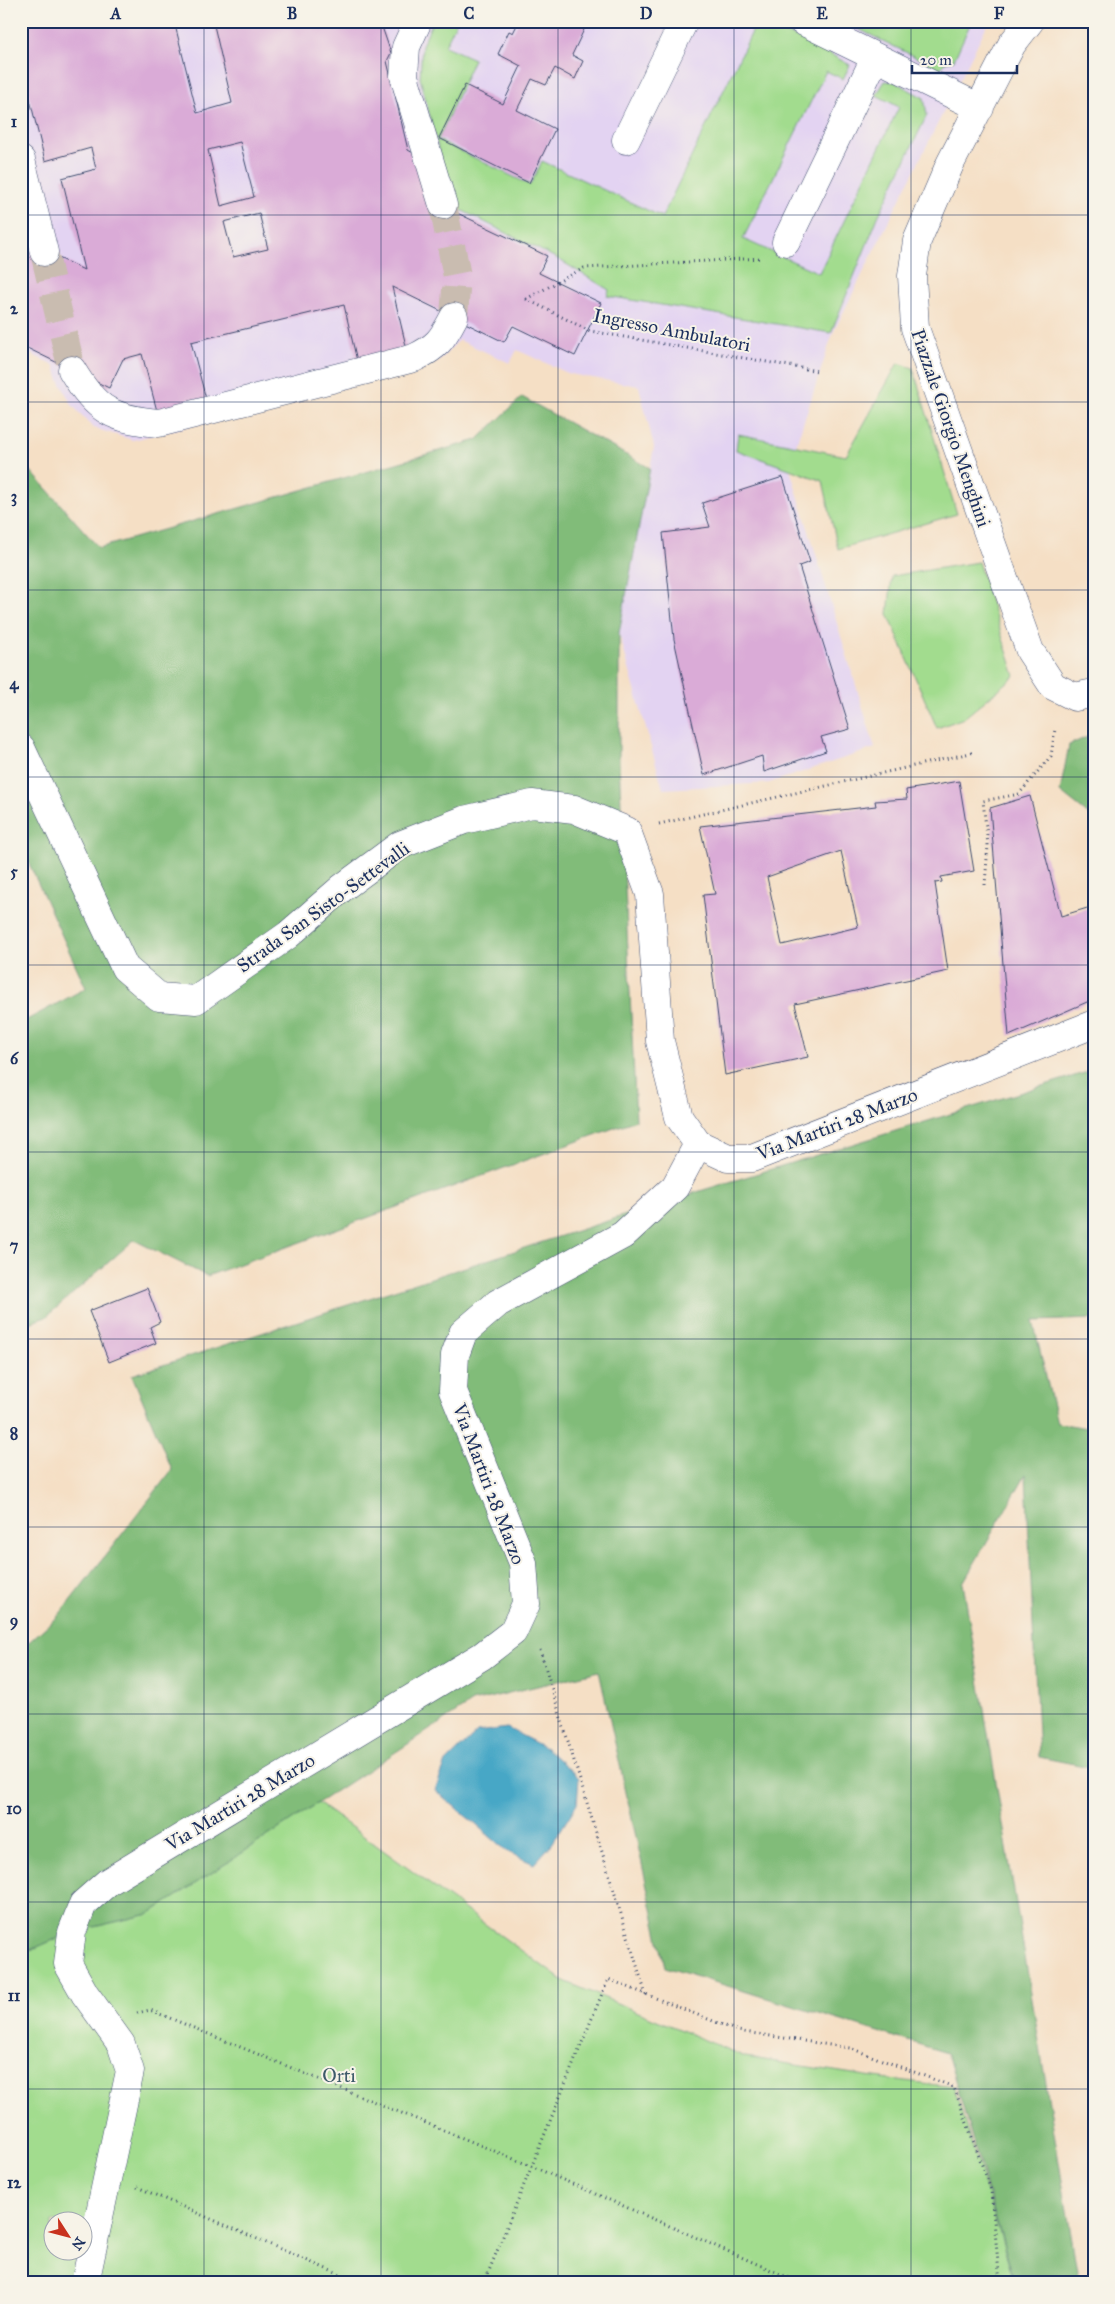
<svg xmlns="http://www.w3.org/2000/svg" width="1115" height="2304" font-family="'IM FELL Great Primer',serif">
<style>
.built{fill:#e3d3f2}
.green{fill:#a2dc8e;stroke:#5e8676;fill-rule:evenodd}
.forest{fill:#81bc79;stroke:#4e766c}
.water{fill:#47a7c6;stroke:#316b92}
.building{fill:#daabd7;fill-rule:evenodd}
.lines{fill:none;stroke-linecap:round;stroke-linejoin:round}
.minor-tunnel{stroke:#c9bcb0;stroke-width:28;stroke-dasharray:28 14;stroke-linecap:butt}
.minor-casing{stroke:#3c496d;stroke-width:29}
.path{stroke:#3c496d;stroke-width:3;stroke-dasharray:1 4;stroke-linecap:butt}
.minor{stroke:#fff;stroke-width:28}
.grid{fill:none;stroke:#1b2f5e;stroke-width:1;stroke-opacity:0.55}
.labels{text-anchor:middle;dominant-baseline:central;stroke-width:4;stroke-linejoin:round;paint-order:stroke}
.street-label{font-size:19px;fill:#1b2f5e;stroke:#f7f3e8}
.park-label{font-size:19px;fill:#3d5a6a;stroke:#f7f3e8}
.neatline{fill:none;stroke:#1b2f5e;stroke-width:2}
.grid-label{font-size:16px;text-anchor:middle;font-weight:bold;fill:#1b2f5e}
</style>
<rect width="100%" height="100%" fill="#f7f3e8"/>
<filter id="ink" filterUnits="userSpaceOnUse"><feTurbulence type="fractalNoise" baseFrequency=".02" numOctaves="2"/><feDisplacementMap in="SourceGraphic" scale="10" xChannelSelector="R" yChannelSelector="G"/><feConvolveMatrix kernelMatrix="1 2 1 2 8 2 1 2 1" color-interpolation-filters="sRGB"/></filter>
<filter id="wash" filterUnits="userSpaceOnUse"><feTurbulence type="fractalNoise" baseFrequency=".0096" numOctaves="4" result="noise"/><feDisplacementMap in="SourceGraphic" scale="20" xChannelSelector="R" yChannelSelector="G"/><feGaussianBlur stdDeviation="1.12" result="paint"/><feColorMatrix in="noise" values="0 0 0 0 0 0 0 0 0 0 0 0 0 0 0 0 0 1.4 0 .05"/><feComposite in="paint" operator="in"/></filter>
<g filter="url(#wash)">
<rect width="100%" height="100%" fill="#f5dfc5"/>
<path class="built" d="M21 21H989L833 333 789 466 875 748 769 783 663 789 619 633 654 447 639 386 570 374 517 350 510 363 459 340 439 361 416 369 133 440 94 428 72 405 58 378 55 366 21 349Z"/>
<path class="green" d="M433 21H457L445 46 474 59 438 140 530 185 542 161 662 217 753 30C788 26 820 49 850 65L843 79 826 71 743 239 819 273 899 107 876 95 885 81 895 82 924 98 927 115 878 217 831 333 607 296 609 290 558 259 453 206 420 78 422 45Z
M842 21H971V22L954 60 945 62 940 69Z
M898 363 913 368 957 514 838 549 823 481 736 450 738 434 846 456Z
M978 562 1015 676 964 718 937 728 888 614 892 576Z
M318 1803 562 1980 745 2057 866 2076 954 2087 1015 2283H21V1954L72 1932 149 1914ZM52 2222H82V2252H52Z"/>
<path class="forest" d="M522 397 650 468 619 633V761L636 1120 207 1276 134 1240 46 1317 21 1326V1023L86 988 21 846V460L99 548 477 440Z
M1094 734V819L1060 792 1069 745Z
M1094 1070V1319L1033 1321 1057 1423 1094 1429V1768L1039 1757 1026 1474 963 1583 1079 2283H1015L947 2053 665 1967 599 1671 472 1702 149 1914 72 1932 21 1954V1649L59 1615 172 1470 132 1375 700 1191Z"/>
<path class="water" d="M507 1728 546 1748 579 1778 577 1804 552 1844 534 1864 508 1852 435 1790 446 1762 477 1732Z"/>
<g id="blocks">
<path class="building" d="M21 21H174L197 113 232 103 213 21H380L391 53 387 61 408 150 415 154 428 199 547 256 539 273 601 303 575 356 513 326 504 342 392 287 407 350 357 361 344 305 191 342 206 399 157 411 142 354 123 359 109 388 21 345V240L84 270 62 178 96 169 91 148 45 161 21 63ZM240 142 254 197 221 206 208 150ZM259 213 268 249 233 257 224 222Z
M519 21H588L572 55 583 61 575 79 555 68 546 85 532 79 517 110 555 129 529 183 439 138 465 85 503 104 521 66 498 54 509 31 513 33Z
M783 477 810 562 799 566 850 729 821 737 826 751 764 772 762 756 704 775 674 639 663 533 710 527 702 503Z
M959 781 974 871 941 877 942 882 935 883 948 971 795 1004 808 1057 725 1075 703 895 715 894 700 826 876 806 875 801 907 799 906 790ZM841 851 858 927 782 945 767 877Z
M1030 796 1061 916 1094 906V999L1009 1036 990 808Z
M147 1288 160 1322 150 1327 156 1343 109 1362 89 1311Z"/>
</g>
</g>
<g filter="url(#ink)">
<use href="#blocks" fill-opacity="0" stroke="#3c496d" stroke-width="1"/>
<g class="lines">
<path class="minor-tunnel" d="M443 205 457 276 454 317
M44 252 72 370"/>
<g class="minor-casing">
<path id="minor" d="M418 21 406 47 404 76 443 205
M802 21 980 108
M1030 21 1012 44 950 164 917 241 912 276 915 328 1030 651 1053 686 1075 697 1094 693
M626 140 684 21
M21 160 44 252
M786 242 875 58
M72 370C96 411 113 419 159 423L414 358C437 347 442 340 454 317
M21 748 125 968 159 997 196 1000 288 935 342 888 400 845 464 820 532 804 574 809 627 831 650 894 660 1041 679 1117 698 1144
M698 1144 728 1158H752L1094 1024
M85 2283 130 2071 121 2044 85 1994 68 1964 72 1932 83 1904 108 1882 482 1656 513 1632 526 1604 523 1563 453 1391 455 1355 463 1333 498 1303 623 1235 675 1187 698 1144"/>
</g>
<path class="path" d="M526 299 590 331 818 371
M526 299 584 268 761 258
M659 824 975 752
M985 885 988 845 983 801 1019 794 1051 756 1055 729
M540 1650 646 1995
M137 2013 150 2010 531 2166 801 2283
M137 2187 359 2283
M484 2283 608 1979 738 2031 850 2048 954 2087 991 2190 1000 2283"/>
<use href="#minor" class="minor"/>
</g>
</g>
<path class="grid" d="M204 21V2283M381 21V2283M558 21V2283M734 21V2283M911 21V2283M21 215H1094M21 402H1094M21 590H1094M21 777H1094M21 965H1094M21 1152H1094M21 1339H1094M21 1527H1094M21 1714H1094M21 1902H1094M21 2089H1094"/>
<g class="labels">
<g class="street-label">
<text transform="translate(672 330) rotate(11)">Ingresso Ambulatori</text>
<text transform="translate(951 428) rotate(71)">Piazzale Giorgio Menghini</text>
<text transform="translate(323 907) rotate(-36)">Strada San Sisto-Settevalli</text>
<text transform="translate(837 1124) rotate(-21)">Via Martiri 28 Marzo</text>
<text transform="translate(489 1484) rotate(69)">Via Martiri 28 Marzo</text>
<text transform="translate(240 1802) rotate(-31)">Via Martiri 28 Marzo</text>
</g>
<g class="park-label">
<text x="339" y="2075">Orti</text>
</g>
</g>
<rect width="1115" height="2304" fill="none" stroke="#f7f3e8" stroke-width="55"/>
<g transform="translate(68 2236) rotate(126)"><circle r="24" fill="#f7f3e8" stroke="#9fa5b1"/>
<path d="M0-4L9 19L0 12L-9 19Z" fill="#c8321e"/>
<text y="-8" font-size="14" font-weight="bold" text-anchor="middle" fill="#1b2f5e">N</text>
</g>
<path d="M912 65v8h105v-8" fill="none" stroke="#1b2f5e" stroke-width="2.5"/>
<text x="920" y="65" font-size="15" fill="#1b2f5e" stroke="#f7f3e8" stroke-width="4" paint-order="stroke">20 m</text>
<rect x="28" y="28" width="1060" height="2248" class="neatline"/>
<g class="grid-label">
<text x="116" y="19">A</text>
<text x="292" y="19">B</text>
<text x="469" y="19">C</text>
<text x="646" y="19">D</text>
<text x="822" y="19">E</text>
<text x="999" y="19">F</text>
<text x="14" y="127">1</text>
<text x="14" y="314">2</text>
<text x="14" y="502">3</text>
<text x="14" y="689">4</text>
<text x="14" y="877">5</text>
<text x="14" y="1064">6</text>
<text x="14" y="1251">7</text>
<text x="14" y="1439">8</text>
<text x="14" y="1626">9</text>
<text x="14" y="1814">10</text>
<text x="14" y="2001">11</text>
<text x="14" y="2188">12</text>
</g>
</svg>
